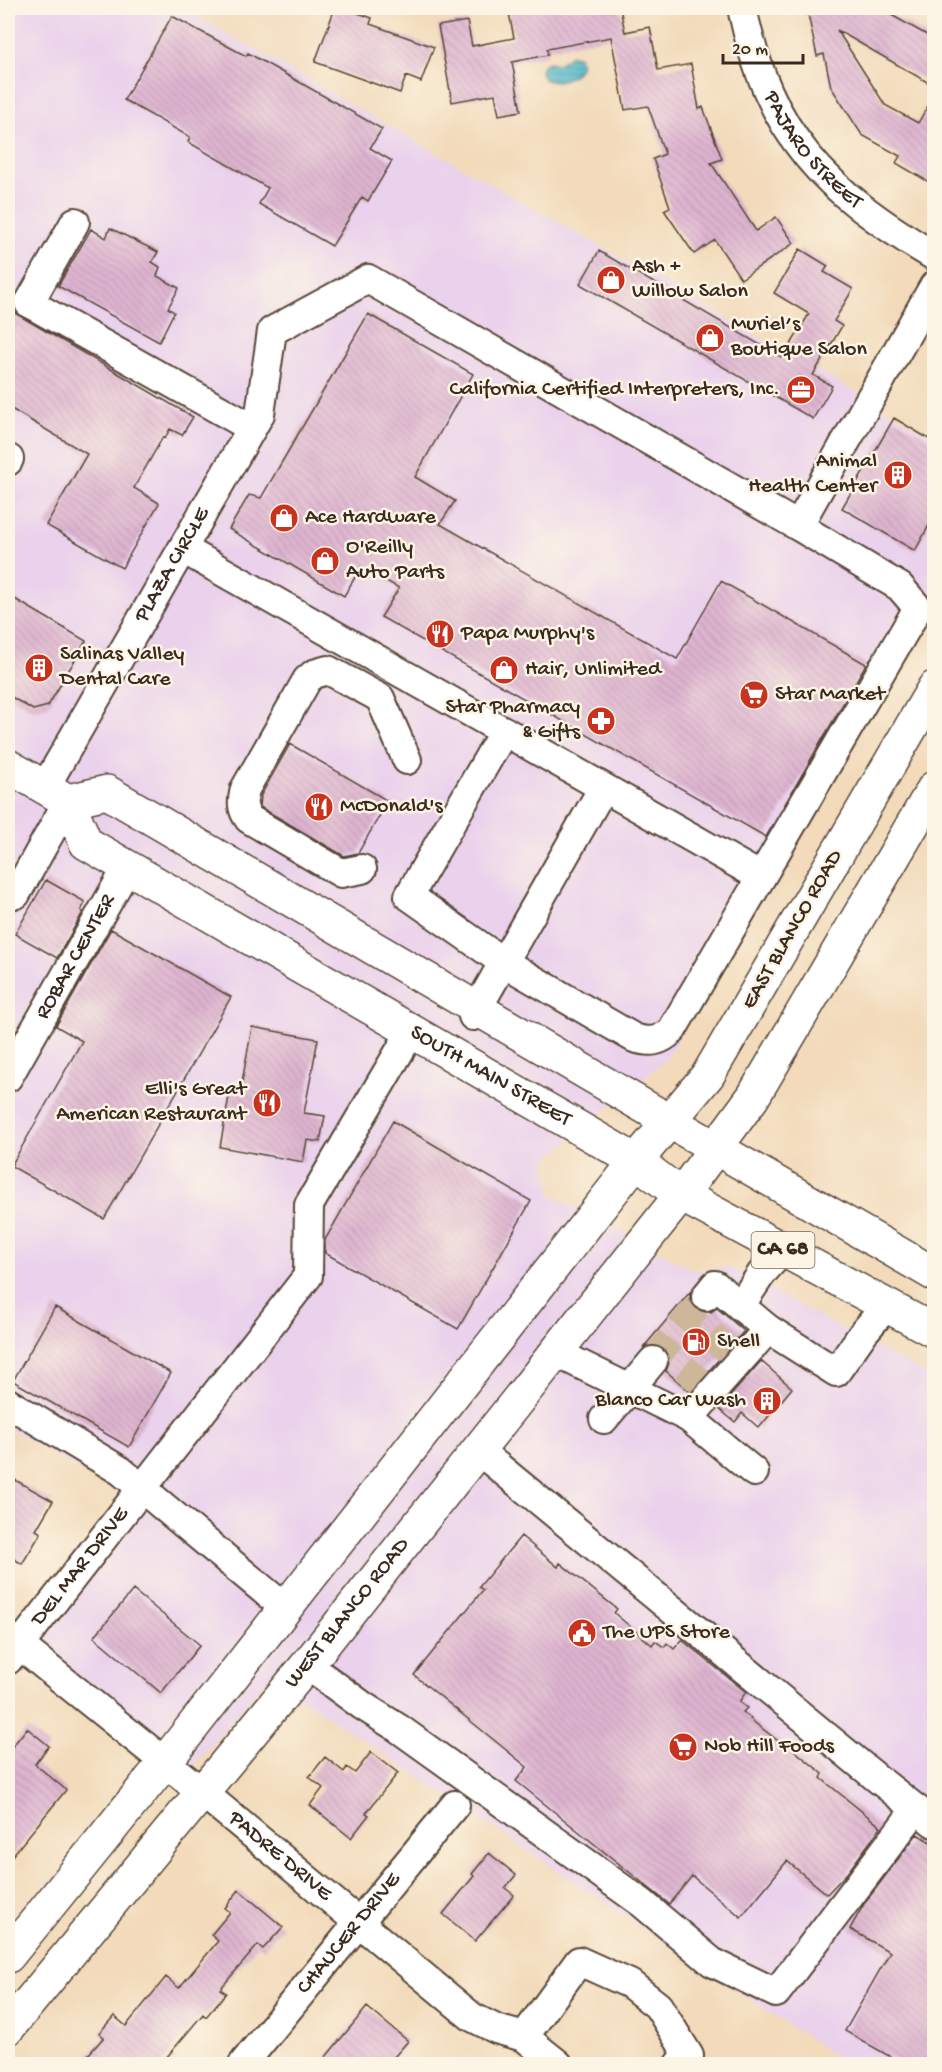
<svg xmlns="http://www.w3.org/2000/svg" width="942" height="2072" font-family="'Gochi Hand',sans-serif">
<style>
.built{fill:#ead1ec}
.water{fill:url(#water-rules);stroke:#447074;stroke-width:1.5}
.building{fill:url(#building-back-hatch)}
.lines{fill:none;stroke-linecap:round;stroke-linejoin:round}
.minor-tunnel{stroke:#cdb79b;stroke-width:28;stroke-dasharray:28 14;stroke-linecap:butt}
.minor-casing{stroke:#564435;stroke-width:32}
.major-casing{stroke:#564435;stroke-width:36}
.highway-casing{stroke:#564435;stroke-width:36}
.minor{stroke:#fff;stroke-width:28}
.major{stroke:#fff;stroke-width:33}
.highway{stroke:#fff;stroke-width:33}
.labels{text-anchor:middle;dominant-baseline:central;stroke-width:5;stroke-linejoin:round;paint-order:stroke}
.shield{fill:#fcf5e5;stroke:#75675a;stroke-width:1.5}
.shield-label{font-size:21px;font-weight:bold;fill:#3b2a1e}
.street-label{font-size:22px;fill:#3b2a1e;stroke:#fcf5e5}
.poi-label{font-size:22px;fill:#3b2a1e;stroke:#fcf5e5;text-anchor:start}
</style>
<defs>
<pattern id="water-rules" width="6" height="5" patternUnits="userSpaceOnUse" patternTransform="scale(1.5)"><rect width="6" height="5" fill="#4cb6c9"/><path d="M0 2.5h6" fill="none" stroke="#4094a3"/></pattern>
<pattern id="building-back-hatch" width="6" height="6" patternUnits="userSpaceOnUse" patternTransform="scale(1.5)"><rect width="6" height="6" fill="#deb4d0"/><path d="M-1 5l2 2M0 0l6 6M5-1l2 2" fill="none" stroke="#bf9bb2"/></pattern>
</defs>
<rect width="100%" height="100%" fill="#fcf5e5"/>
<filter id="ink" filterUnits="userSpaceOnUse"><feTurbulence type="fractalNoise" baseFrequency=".0167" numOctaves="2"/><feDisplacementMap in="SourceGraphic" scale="12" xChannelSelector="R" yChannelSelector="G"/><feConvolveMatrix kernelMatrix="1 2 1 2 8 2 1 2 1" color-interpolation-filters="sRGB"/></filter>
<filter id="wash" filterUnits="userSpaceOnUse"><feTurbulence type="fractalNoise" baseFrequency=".008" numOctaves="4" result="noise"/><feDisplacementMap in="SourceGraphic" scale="24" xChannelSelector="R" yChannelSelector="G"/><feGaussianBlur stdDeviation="1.35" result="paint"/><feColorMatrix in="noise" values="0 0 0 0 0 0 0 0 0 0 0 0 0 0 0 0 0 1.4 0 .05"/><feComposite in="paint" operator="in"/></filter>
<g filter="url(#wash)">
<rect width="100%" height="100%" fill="#f2daba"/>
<path class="built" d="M8 8H182L934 437V604L666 1059 545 1161 552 1195 695 1271 728 1267 934 1379V2064H847L269 1677 183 1777 20 1645 133 1500 8 1428Z"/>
<path class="water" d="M571 55 578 56C590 73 557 87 544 79L541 72 543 65 549 62 558 64Z"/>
<g id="blocks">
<path class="building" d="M335 8H344L372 18 370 24 434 47 421 82 406 76 400 93 315 62Z
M508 8H620L625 32 650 27 658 70 691 64 699 109 703 107 722 159 711 163 756 231 776 217 794 243 741 279 715 240 694 254 664 210 670 207 653 159 665 154 648 106 625 110 611 37 547 49 548 55 512 62 521 111 499 115 495 94 452 102 438 26 467 21 472 46 514 38Z
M797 8H886V12L934 39V86L837 30 885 105 918 123 934 95V185L896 163 900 156 862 135 831 87 824 54 817 56 808 14Z
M172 16 246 56 248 53 382 129 370 148 392 161 368 201 362 197 332 246 259 204 268 188 188 142 190 137 124 100Z
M110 228 158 252 152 262 160 267 157 276 179 288 168 308 174 312 159 342 58 286 91 229 106 238Z
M800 249 828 266 824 272 853 289 834 321 842 326 813 375 832 386 813 419 580 284 599 251 783 358 809 314 774 293Z
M8 309 193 417 182 435 170 429 165 438 163 437 134 488 159 503 122 568 46 525 87 454 8 407Z
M368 314 473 374 415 477 455 501 440 524 677 659 721 581 866 664 766 837 381 617 399 588 361 567 344 596 229 529 249 495 261 498Z
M894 418 934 442V516L915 551 842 508Z
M8 595 86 641 48 706 33 710 8 695Z
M290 744 388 801 358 853 344 856 260 807 261 795Z
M46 880 85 902 81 911 83 912 57 958 15 934Z
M111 929 231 997 104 1219 11 1166 82 1041 56 1026Z
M252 1027 318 1039 304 1113 325 1116 320 1142 307 1140 303 1162 220 1147 230 1091 240 1093Z
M393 1121 531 1201 458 1329 325 1253V1240Z
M690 1292V1301L696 1309 704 1312H711L717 1308 744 1331 690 1392 666 1371 669 1363V1356L664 1349 655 1345H648L643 1348Z
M55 1307 171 1373 129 1447 13 1381Z
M761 1361 792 1388 759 1428 742 1413 735 1422 719 1409Z
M8 1476 53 1501 36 1530 41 1533 22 1564 8 1555Z
M521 1536 558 1567 560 1563 617 1609 614 1613 652 1645 655 1641 664 1647 667 1643 674 1649 682 1640 746 1692 739 1702 747 1708 743 1712 751 1718 750 1719 782 1744 784 1742 823 1774 821 1778 828 1784 881 1827 848 1872 827 1894 787 1861 741 1917 692 1876 669 1904 516 1781 527 1767 414 1675 483 1590 479 1587Z
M133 1590 200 1645 161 1693 94 1637Z
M27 1728 49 1746 35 1764 66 1790 8 1861V1752Z
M371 1752 398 1773 366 1813 369 1815 351 1838 310 1805 323 1788 309 1777 325 1757 344 1772 347 1767 355 1773Z
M917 1834 934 1844V2064H903L845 2031 890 1952 850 1929 864 1904Z
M489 1853 516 1875 505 1888 514 1895 475 1941 443 1914 474 1876 472 1874Z
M239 1890 283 1927 263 1949 258 1945 220 1989 226 1993 206 2017 203 2014 161 2064H80L104 2037 99 2033 114 2016 126 2026 166 1977 179 1988 218 1941 211 1935 230 1912 225 1908Z
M367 2007 408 2041 388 2064H320Z"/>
</g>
</g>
<g filter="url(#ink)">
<use href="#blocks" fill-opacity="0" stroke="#564435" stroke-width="1.5"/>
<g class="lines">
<path class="minor-tunnel" d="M653 1361 706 1296
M685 1387 739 1324"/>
<g class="minor-casing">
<g id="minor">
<path id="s1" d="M742 8C769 136 825 191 934 256"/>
<path d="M75 222 29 303 252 428"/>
<path d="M8 461 9 459"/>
<path d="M183 549 761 877"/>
<path d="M504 731 409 896 503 962 634 1038C650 1043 660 1042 672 1030L918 608 900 587 798 526 934 286"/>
<path id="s2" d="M45 787 260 414 272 331 368 279 798 526"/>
<path d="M362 869 341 873 249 819C241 809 242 801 245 789L307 680 314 674 328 670 380 698 407 760"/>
<path d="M8 889 16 894 68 801"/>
<path d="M473 1016 603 788"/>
<path id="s3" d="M8 1077 127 868"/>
<path d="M706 1296 715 1285 768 1329"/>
<path d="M740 1306 762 1273 783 1250"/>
<path d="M557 1353 689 1418"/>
<path d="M8 1403 121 1471 285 1608"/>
<path d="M604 1419 653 1361"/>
<path d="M479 1451 878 1779 934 1823"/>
<path d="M754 1472 689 1418 768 1329 836 1372 864 1332 887 1305"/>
<path id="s4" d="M8 1636 202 1792 472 2017 496 2029 524 2037 558 2064"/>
<path id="s5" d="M8 1660 308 1276 309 1205 411 1032"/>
<path d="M307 1665 363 1706 398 1728 642 1903 712 1962 776 1993 916 1809"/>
<path d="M524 2037 579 1961 630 1984 658 2006 689 2056 680 2064"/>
<path id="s6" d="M243 2064 455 1805"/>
</g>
</g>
<g class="major-casing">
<g id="major">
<path id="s7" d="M8 766 68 801 86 843 636 1161 165 1762 8 1956"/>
<path d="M68 801 107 792 669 1121"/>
<path id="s8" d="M8 2028 307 1665 681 1195"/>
</g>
</g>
<g class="highway-casing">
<path id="highway" d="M934 688 708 1075 636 1161 681 1195 934 1331
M669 1121 934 1274
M681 1195 753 1097 934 788"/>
</g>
<use href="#minor" class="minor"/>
<use href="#major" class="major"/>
<use href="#highway" class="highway"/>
</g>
</g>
<defs>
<g id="shop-disc" transform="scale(1.5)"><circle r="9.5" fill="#c8321e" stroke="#fcf5e5"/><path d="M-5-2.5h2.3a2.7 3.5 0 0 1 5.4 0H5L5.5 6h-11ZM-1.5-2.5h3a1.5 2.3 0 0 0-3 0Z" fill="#fff"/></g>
<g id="office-disc" transform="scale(1.5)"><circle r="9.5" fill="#c8321e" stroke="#fcf5e5"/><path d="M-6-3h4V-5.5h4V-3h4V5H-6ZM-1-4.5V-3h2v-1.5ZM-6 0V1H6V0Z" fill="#fff"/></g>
<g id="building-disc" transform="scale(1.5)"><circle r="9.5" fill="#c8321e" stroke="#fcf5e5"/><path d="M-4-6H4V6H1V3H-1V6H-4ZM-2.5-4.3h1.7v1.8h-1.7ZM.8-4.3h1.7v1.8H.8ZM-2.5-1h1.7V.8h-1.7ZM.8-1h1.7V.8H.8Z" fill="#fff"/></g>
<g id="restaurant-disc" transform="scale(1.5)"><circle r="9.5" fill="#c8321e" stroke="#fcf5e5"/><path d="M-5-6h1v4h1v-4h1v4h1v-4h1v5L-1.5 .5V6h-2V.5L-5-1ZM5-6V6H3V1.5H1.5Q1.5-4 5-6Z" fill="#fff"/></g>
<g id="supermarket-disc" transform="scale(1.5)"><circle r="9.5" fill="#c8321e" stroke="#fcf5e5"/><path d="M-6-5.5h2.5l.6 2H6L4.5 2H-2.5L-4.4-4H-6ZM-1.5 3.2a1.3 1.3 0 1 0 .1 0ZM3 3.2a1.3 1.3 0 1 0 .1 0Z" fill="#fff"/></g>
<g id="pharmacy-disc" transform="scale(1.5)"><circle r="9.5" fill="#c8321e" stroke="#fcf5e5"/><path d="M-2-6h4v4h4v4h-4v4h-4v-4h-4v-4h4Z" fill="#fff"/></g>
<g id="fuel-disc" transform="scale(1.5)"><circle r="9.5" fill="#c8321e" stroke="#fcf5e5"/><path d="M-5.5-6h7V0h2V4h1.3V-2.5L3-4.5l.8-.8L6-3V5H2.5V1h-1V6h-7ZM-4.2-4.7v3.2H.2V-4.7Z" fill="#fff"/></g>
<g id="civic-disc" transform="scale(1.5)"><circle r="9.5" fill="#c8321e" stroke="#fcf5e5"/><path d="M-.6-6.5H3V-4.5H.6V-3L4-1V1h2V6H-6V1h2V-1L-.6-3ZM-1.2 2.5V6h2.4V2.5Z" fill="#fff"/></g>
</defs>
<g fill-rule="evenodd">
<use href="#shop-disc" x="611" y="280"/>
<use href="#shop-disc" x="710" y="338"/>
<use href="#office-disc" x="801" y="390"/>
<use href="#building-disc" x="898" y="475"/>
<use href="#shop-disc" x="284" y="518"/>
<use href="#shop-disc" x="325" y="561"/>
<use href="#restaurant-disc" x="440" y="634"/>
<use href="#building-disc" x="39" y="668"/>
<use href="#shop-disc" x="504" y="670"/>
<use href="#supermarket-disc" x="754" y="695"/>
<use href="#pharmacy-disc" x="601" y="721"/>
<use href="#restaurant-disc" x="319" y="807"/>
<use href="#restaurant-disc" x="267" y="1103"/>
<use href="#fuel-disc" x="696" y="1342"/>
<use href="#building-disc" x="767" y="1401"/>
<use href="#civic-disc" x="582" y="1633"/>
<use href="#supermarket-disc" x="683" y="1747"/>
</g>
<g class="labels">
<rect class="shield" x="751.5" y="1232" width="63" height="36" rx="4.5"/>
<g class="shield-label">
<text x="783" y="1250">CA 68</text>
</g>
<g class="street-label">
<text stroke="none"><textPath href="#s1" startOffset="162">PAJARO STREET</textPath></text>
<text stroke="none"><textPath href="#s2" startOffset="256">PLAZA CIRCLE</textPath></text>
<text transform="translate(793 930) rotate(-60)">EAST BLANCO ROAD</text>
<text stroke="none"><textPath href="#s3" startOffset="138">ROBAR CENTER</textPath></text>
<text stroke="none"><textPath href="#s7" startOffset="582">SOUTH MAIN STREET</textPath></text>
<text stroke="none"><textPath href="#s5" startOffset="118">DEL MAR DRIVE</textPath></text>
<text stroke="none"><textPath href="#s8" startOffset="536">WEST BLANCO ROAD</textPath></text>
<text stroke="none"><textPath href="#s4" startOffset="350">PADRE DRIVE</textPath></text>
<text stroke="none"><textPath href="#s6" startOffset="168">CHAUCER DRIVE</textPath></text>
</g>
<g class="poi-label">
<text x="632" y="267">Ash +<tspan x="632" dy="25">Willow Salon</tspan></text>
<text x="731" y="325">Muriel’s<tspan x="731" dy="25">Boutique Salon</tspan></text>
<text x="780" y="390" text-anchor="end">California Certified Interpreters, Inc.</text>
<text x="877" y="462" text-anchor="end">Animal<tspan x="877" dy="25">Health Center</tspan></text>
<text x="305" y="518">Ace Hardware</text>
<text x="346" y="548">O'Reilly<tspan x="346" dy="25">Auto Parts</tspan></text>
<text x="461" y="634">Papa Murphy's</text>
<text x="60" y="655">Salinas Valley<tspan x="60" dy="25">Dental Care</tspan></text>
<text x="525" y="670">Hair, Unlimited</text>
<text x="775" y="695">Star Market</text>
<text x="580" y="708" text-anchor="end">Star Pharmacy<tspan x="580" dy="25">&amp; Gifts</tspan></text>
<text x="340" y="807">McDonald's</text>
<text x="246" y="1090" text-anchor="end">Elli's Great<tspan x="246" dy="25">American Restaurant</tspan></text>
<text x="717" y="1342">Shell</text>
<text x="746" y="1401" text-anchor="end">Blanco Car Wash</text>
<text x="603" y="1633">The UPS Store</text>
<text x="704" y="1747">Nob Hill Foods</text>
</g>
</g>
<rect width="942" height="2072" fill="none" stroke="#fcf5e5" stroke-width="30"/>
<path d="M723 54v9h80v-9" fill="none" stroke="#3b2a1e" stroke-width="3"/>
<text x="732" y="54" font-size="18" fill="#3b2a1e" stroke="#fcf5e5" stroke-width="4.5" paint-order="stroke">20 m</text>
</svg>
